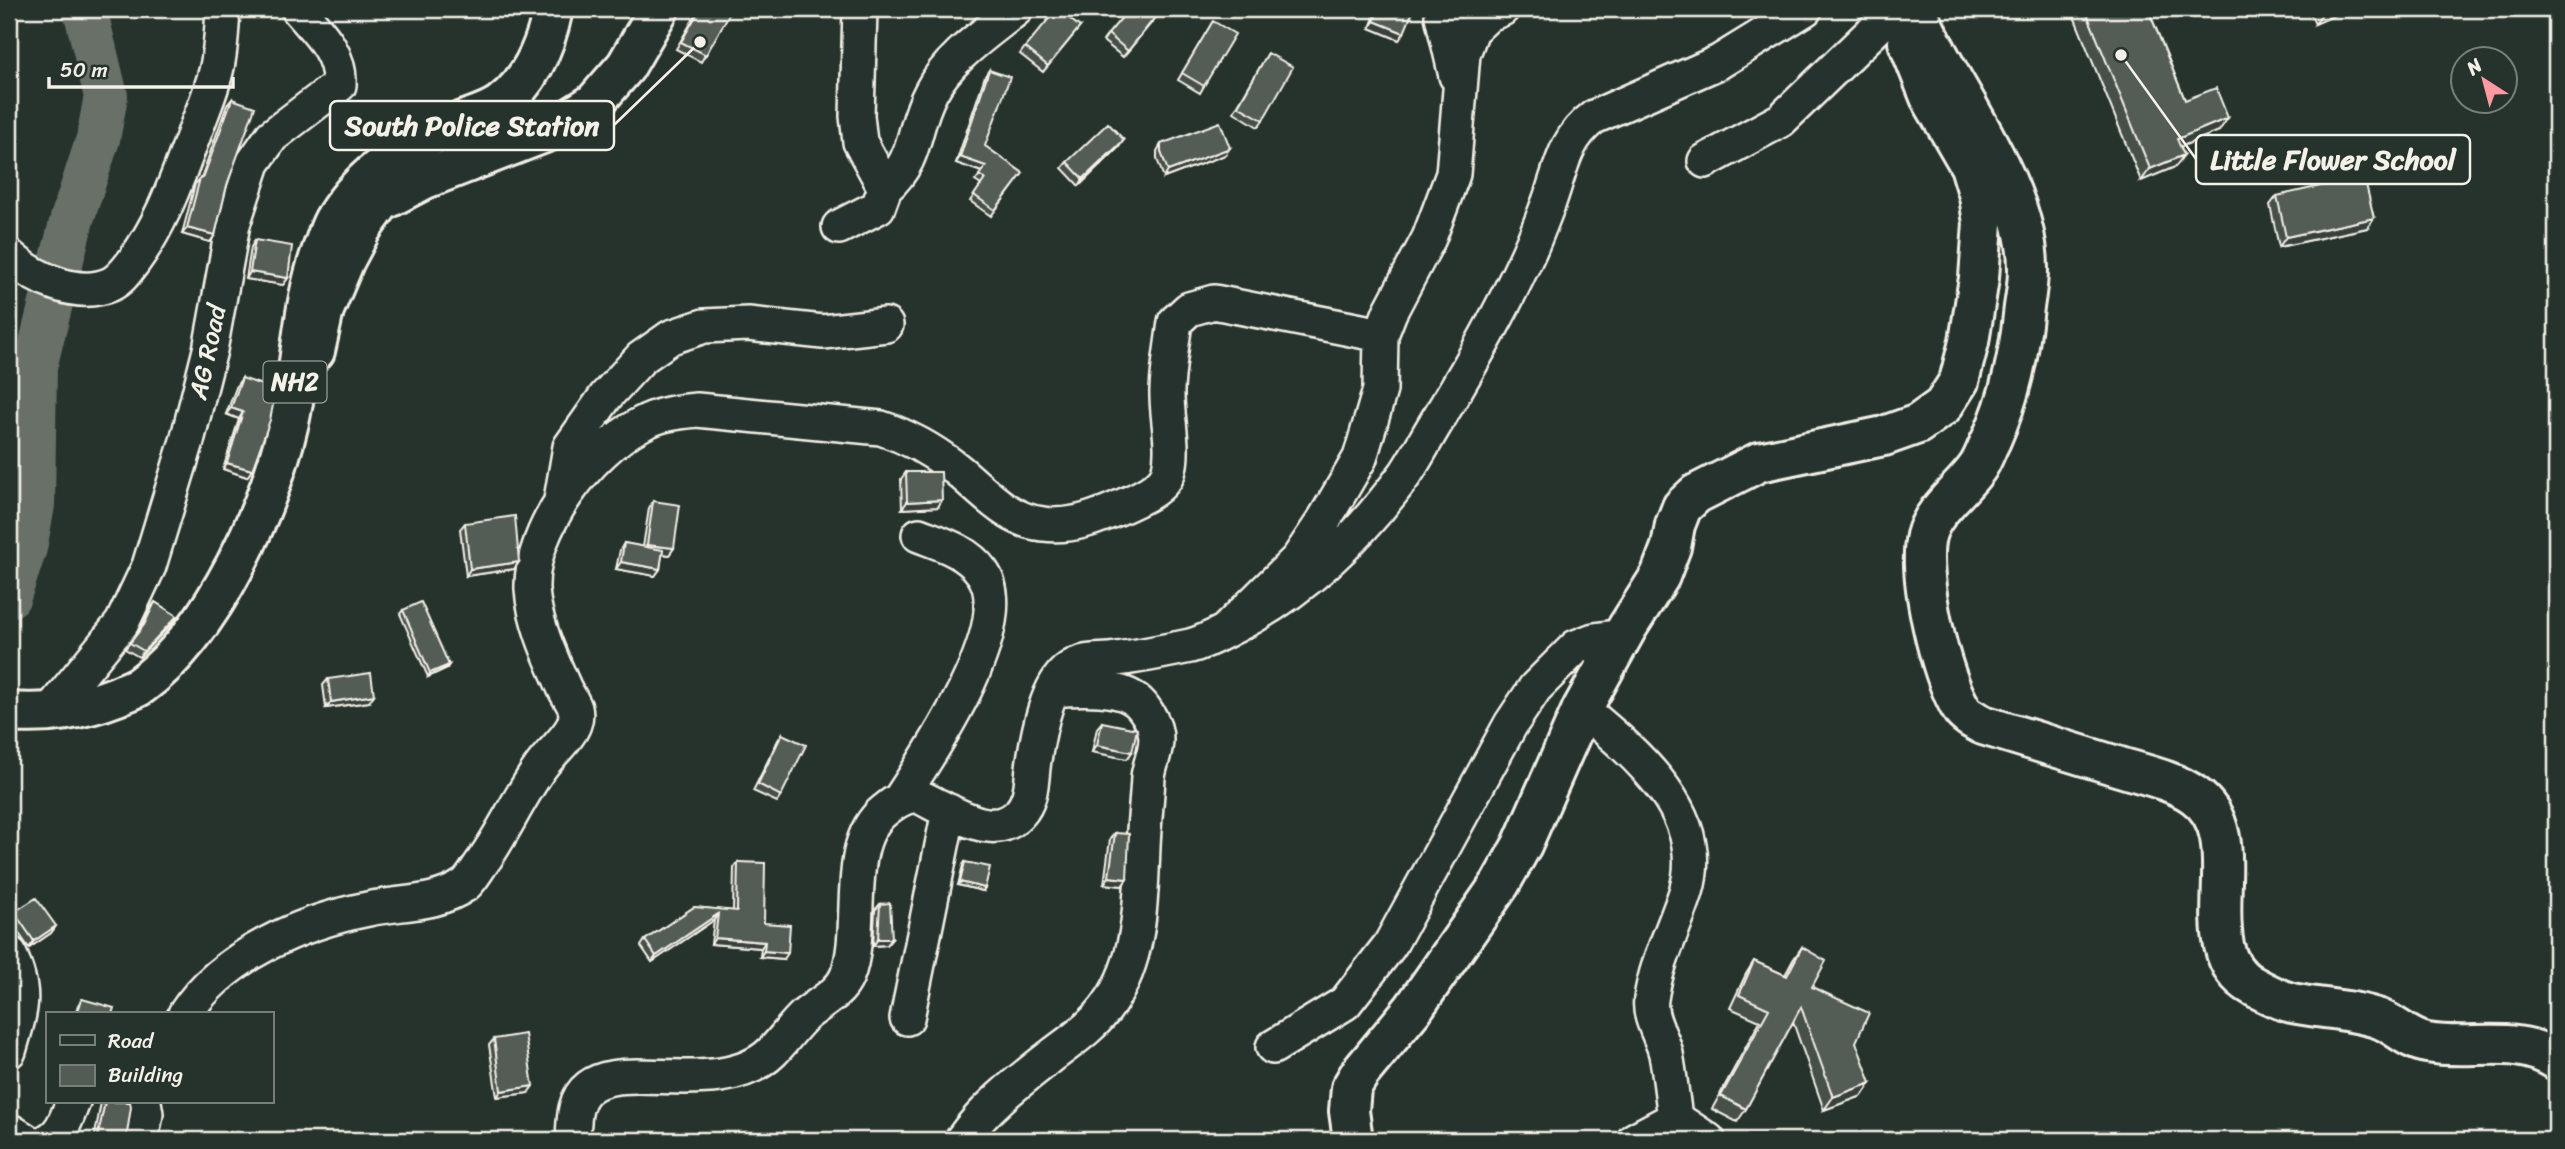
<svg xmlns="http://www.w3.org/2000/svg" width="2565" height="1149" font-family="Sriracha,sans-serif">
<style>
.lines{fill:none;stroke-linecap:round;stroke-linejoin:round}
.river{stroke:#676f68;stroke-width:44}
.minor-casing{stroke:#f4f1e8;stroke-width:38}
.major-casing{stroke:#f4f1e8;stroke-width:44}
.highway-casing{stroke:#f4f1e8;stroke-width:44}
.minor{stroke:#26332d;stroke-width:33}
.major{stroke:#26332d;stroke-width:38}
.highway{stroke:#26332d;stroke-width:38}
.wall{fill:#474f49;stroke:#f4f1e8;stroke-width:2}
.shaded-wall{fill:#39403c;stroke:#f4f1e8;stroke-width:2}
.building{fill:#525c55;stroke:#f4f1e8;stroke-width:2}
.labels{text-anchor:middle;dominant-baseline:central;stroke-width:6;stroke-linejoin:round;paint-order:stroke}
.shield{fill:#26332d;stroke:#b6b8b0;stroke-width:2}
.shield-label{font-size:24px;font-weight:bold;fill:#f4f1e8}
.street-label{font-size:26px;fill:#f4f1e8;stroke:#26332d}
.leader{fill:none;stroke:#f4f1e8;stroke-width:2.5}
.callout-dot{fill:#f4f1e8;stroke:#26332d;stroke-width:2.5}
.callout{fill:#26332d;stroke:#f4f1e8;stroke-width:2.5}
.callout-label{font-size:28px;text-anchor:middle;font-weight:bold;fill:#f4f1e8}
</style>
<rect width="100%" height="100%" fill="#26332d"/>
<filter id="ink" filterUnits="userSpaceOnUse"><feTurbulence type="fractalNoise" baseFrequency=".0143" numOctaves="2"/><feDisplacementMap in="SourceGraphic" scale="14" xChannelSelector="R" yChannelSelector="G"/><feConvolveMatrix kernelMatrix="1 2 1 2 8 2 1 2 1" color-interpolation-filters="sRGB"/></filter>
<g filter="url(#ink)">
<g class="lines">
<path class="river" d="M9 596 25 548 33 505 35 367 72 219 98 139 106 96 85 9"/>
<g class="minor-casing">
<path id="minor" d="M1443 9 1442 16 1456 76
M1705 161 1781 120 1895 10
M885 188C919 158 911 129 931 92 949 57 987 33 1016 9
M839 227 878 207 885 188 860 142 857 116 860 9
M9 256C33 278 78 299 111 284 121 279 127 270 134 261 162 223 176 181 193 137 201 114 212 91 217 67 221 48 222 28 223 9
M1381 335 1390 312 1429 238 1453 174 1463 54 1472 30 1489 14 1502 9
M561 500 570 447 606 396 641 358 671 337 704 326 748 324 823 332 886 325
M1582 709C1635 753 1710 814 1686 892 1675 927 1656 962 1651 999 1648 1018 1662 1036 1666 1054 1670 1075 1672 1097 1675 1118
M48 714 122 623 149 566 187 441 210 350 233 224 253 163 272 136 339 85C341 53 318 32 298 9
M900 799C929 755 1019 623 982 572 967 551 942 544 919 535
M9 953C28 994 21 1009 9 1051
M185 1014C223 955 302 922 368 909 401 902 436 905 465 885 471 880 476 871 481 864 504 833 519 796 542 765 550 754 570 736 574 724 576 719 576 712 575 708 572 700 566 693 563 685 550 656 534 621 532 589 530 529 589 451 641 424 659 414 676 412 697 410L881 428C909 437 932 450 955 468 982 489 1007 521 1043 524 1072 528 1099 517 1125 505 1140 498 1165 488 1169 470 1175 445 1166 416 1167 390 1168 368 1172 345 1175 322L1189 309 1214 302 1381 335 1380 390 1360 458 1324 520 1298 559 1225 631
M907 1018 949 811
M1273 1047 1345 1003 1390 945 1511 724 1535 688 1576 647 1594 640 1623 636
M9 1130 25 1140
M49 1140C63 1133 67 1116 73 1102
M141 1140 146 1114 144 1102
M573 1140C574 1122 573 1099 589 1087 602 1077 622 1076 637 1076 681 1076 738 1085 772 1052 784 1040 793 1026 805 1015 819 1003 840 994 847 976 866 930 841 844 885 810 893 804 902 796 914 796 921 796 930 802 936 805 962 817 996 839 1019 814 1033 799 1031 779 1034 760 1038 734 1047 684 1069 669 1083 658 1100 662 1117 659 1141 656 1166 651 1190 646 1206 642 1221 633 1235 626 1305 591 1360 536 1406 473 1418 455 1428 435 1440 416 1471 364 1502 311 1527 256 1535 239 1542 220 1549 202 1561 169 1564 139 1594 117L1719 62 1805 9
M962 1140C985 1107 1018 1082 1050 1057 1071 1041 1094 1026 1109 1004 1141 958 1141 900 1143 846 1144 823 1147 800 1148 777 1150 762 1159 746 1155 731 1153 721 1144 706 1136 700 1116 685 1076 688 1053 690
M1634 1140 1675 1118 1708 1140"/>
</g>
<g class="major-casing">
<path id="major" d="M1916 9C1949 88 2029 184 2028 270 2028 282 2026 295 2024 307 2019 355 2011 395 1991 440 1986 449 1983 460 1977 468 1962 489 1932 511 1926 536 1917 575 1940 676 1962 710 1966 716 1976 721 1983 725 2029 739 2074 753 2120 767 2143 774 2175 781 2194 795 2256 837 2186 949 2253 986 2264 992 2279 1000 2292 1003 2321 1009 2352 1009 2380 1019 2397 1026 2409 1040 2427 1043 2470 1051 2517 1034 2556 1060
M315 351 324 310 345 260 362 228 381 202 425 179 552 130 594 103 626 66 659 9
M1353 1140 1349 1111 1351 1088 1360 1073 1413 1009 1500 884 1522 845 1582 709 1627 628 1660 576 1671 547 1675 525 1682 507 1696 494 1759 462 1884 436 1918 424 1943 406 1959 381 1969 342 1979 278 1983 223 1979 196 1970 166 1930 97 1908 42"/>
</g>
<g class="highway-casing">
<path id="highway" d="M9 712C48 715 81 710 117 696 125 692 134 690 141 685 215 631 270 506 290 418 302 361 302 302 323 247 327 238 329 227 335 218 364 171 404 149 453 125 468 118 488 114 501 104 531 81 546 44 553 9"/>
</g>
<use href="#minor" class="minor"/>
<use href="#major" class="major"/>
<use href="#highway" class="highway"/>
</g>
<path class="wall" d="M699 9H732L701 62 676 49Z
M1163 9 1123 57 1103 41 1108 34Z
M1377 9H1414L1399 40 1370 28Z
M2071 9H2148L2185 100 2219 131 2180 147 2175 167 2141 181Z
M2308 9H2349L2315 24Z
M1213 21 1204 86 1200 93 1178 80Z
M1080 27 1043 72 1020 54 1025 47Z
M1268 53 1263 120 1258 127 1234 112Z
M989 70 985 146 1023 173 991 216 970 201 981 185 975 181 982 172 956 163 985 76Z
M232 99 227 185 215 235 210 242 182 234 195 184 201 178 227 105Z
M1161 144 1225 155 1164 178 1157 159V151Z
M1119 147 1079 186 1062 168 1067 162Z
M2277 196 2367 228 2279 247 2270 205Z
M255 240 288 278 283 285 246 279 251 247Z
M242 378 247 477 223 469 239 419 226 414 237 385Z
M906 472 938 507 902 509 901 479Z
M653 501 674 548 669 555 662 554 660 569 655 576 616 569 620 550 624 543 643 547 649 508Z
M465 523 519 562 514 569 466 576 460 529Z
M155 602 177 616 173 622 139 657 125 649 140 630 150 609Z
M403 610 447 668 428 677 400 614Z
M328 679 369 702 326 708 323 685Z
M1102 722 1132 752 1127 759 1092 752 1097 728Z
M782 734 781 796 777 802 753 791 778 740Z
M1115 833 1127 879 1122 886 1104 884 1110 839Z
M738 862 764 923 784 959 760 957 761 948 711 944 714 920 652 962 641 946 645 940 694 907 733 911 734 868Z
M965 862 983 891 958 885 963 865Z
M880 904 887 945 873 946 875 910Z
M14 912 56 926 51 933 29 948 9 919Z
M1802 947 1812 987 1856 1042 1862 1096 1824 1110 1793 1022 1746 1109 1737 1122 1712 1109 1760 1021 1730 1008 1746 974 1754 961 1785 975 1793 960Z
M82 999 112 1014H75L78 1005Z
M494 1039 528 1093 497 1097 489 1045Z
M101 1102H130L126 1140H94Z"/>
<path class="shaded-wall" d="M2330 9H2349L2315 24 2324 11Z
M1374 21 1404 33 1399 40 1370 28Z
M2228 118 2219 131 2168 152 2177 139Z
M1124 140 1119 147 1079 186 1083 179Z
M1230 148 1225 155 1164 178 1168 171Z
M2184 155 2175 167 2141 181 2150 169Z
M960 157 986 166 982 172 956 163Z
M2374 218 2367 228 2279 247 2286 237Z
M187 228 215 235 210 242 182 234Z
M250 272 288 278 283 285 246 279Z
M231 408 243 412 239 419 226 414Z
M227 463 252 470 247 477 223 469Z
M942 500 938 507 902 509 907 502Z
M647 545 674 548 669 555 642 551Z
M519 562 514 569 466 576 470 569Z
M621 562 660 569 655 576 616 569Z
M177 616 173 622 139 657 144 651Z
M449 665 447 668 428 677 430 673Z
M374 695 369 702 326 708 331 702Z
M1097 745 1132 752 1127 759 1092 752Z
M1109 877 1127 879 1122 886 1104 884Z
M960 882 985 888 983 891 958 885Z
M718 914 714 920 652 962 656 956Z
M56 926 51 933 29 948 34 941Z
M715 938 765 942 761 948 711 944Z
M878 939H892L887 945 873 946Z
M764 951 788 953 784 959 760 957Z
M1871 1083 1862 1096 1824 1110 1833 1097Z
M533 1086 528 1093 497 1097 501 1091Z"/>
<path class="building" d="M700 9H732L706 55 681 42Z
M1057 9 1080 27 1048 66 1025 47Z
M1129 9H1162L1128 51 1108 34Z
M1379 9H1414L1404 33 1374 21Z
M2085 9H2148L2185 100 2216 88 2228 118 2177 139 2184 155 2150 169Z
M1213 21 1235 34 1204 86 1182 73Z
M1268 53 1293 67 1263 120 1238 106Z
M989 70 1010 77 985 146 1023 173 995 210 974 195 985 179 979 175 986 166 960 157Z
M232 99 255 107 227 185 215 235 187 228 200 178H203Z
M1220 122 1230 148 1168 171 1161 152V144Z
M1108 123 1124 140 1083 179 1067 162Z
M2364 176 2374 218 2286 237 2277 196Z
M255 240 292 246 288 278 250 272Z
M242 378 276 390 270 420 252 470 227 463 243 412 231 408Z
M906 472H941L942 500 907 502Z
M653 501 680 505 674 548 647 545Z
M515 516 519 562 470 569 465 523Z
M624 543 663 550 660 569 621 562Z
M155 602 177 616 144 651 130 643 144 625Z
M421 602 449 665 430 673 403 610Z
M371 673 374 695 331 702 328 679Z
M1102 722 1137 729 1132 752 1097 745Z
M782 734 806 745 781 796 758 784Z
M1115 833 1129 834 1127 879 1109 877Z
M738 862 765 863 764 923 790 925 788 953 764 951 765 942 715 938 718 914 656 956 645 940 694 907 737 911Z
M965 862 990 867 985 888 960 882Z
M36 898 56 926 34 941 14 912Z
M890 903 892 939H878L880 904Z
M1802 947 1826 961 1812 987 1869 1013 1856 1042 1871 1083 1833 1097 1801 1007 1746 1109 1721 1096 1769 1009 1739 995 1754 961 1787 976Z
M82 999 114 1008 112 1014H77Z
M525 1034 533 1086 501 1091 494 1039Z
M105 1102H130L131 1107 126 1140H97Z"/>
</g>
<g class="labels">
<rect class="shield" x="263.5" y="361.5" width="63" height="41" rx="5"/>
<g class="shield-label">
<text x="295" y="382">NH2</text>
</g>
<g class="street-label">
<text transform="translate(207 352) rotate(-78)">AG Road</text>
</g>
</g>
<path class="leader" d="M700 42L614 125M2121 55L2196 159"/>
<g class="callout-dot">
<circle cx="700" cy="42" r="7"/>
<circle cx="2121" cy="55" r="7"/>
</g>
<g class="callout">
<rect x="330" y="101" width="284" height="49" rx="7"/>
<rect x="2196" y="135" width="274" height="49" rx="7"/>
</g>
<g class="callout-label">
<text x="472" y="135">South Police Station</text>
<text x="2333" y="169">Little Flower School</text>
</g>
<rect width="2565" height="1149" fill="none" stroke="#26332d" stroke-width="35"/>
<rect x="18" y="18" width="2530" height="1114" fill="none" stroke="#f4f1e8" stroke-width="2.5" filter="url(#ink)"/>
<rect x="46" y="1012" width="228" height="91" fill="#26332d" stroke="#787f78" stroke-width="2"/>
<rect x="60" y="1035" width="35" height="10" fill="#26332d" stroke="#787f78" stroke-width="2"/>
<text x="108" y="1048" font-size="21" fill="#f4f1e8">Road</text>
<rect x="60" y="1065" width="35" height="21" fill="#525c55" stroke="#787f78" stroke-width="2"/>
<text x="108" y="1082" font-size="21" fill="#f4f1e8">Building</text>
<g transform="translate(2484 80) rotate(324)"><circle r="33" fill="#26332d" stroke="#787f78" stroke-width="2"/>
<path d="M0-5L12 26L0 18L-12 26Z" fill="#ff9aa2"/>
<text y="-10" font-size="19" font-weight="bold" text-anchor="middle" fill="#f4f1e8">N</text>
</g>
<path d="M49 77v10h184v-10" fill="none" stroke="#f4f1e8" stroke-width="3.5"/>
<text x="60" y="77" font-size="21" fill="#f4f1e8" stroke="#26332d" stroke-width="5" paint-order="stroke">50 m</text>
</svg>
